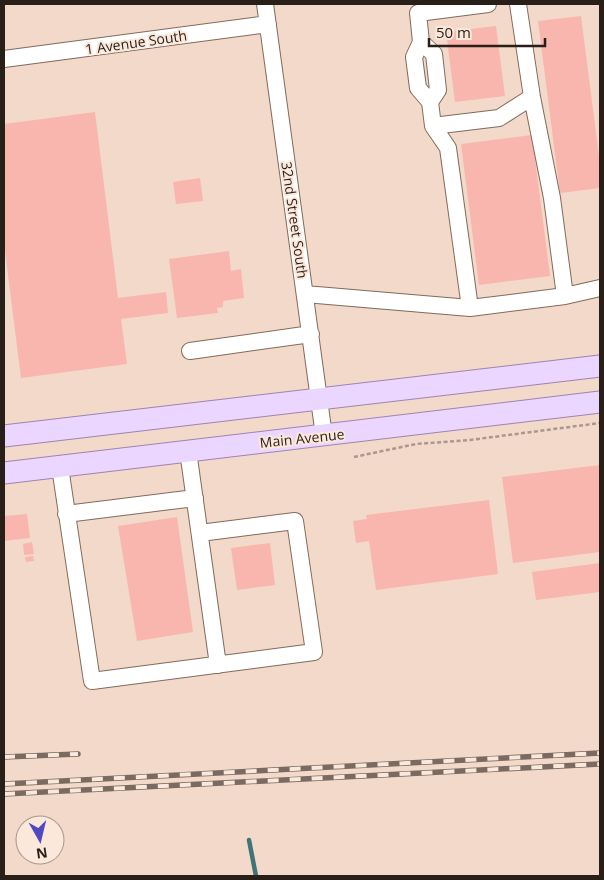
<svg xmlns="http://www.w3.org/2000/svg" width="604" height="880" font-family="'Open Sans',sans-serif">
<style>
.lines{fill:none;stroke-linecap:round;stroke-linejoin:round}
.stream{stroke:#3f7577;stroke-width:4.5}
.building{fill:#f9b6af}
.minor-casing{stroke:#806b5d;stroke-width:18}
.major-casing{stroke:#9e84ae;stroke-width:23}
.path{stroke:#ab988c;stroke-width:2.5;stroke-dasharray:4 2.5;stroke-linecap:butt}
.minor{stroke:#fff;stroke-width:16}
.major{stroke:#ebd6ff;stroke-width:21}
.rail-casing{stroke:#7a6a61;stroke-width:5.5}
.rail{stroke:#fce8db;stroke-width:4;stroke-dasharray:11;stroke-linecap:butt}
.labels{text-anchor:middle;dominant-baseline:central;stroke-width:4;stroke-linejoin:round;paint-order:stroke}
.street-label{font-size:14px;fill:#281f19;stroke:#fce8db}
</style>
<rect width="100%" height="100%" fill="#f2d9ca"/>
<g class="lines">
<path class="stream" d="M249 840 256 876"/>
</g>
<path class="building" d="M581 16 600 164V188L560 193 538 21Z
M496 26 505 96 455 102 446 32Z
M95 112 118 298 166 292 168 313 121 319 127 364 21 378 4 243V124Z
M532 135 550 276 479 285 461 144Z
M200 178 203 201 176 204 173 182Z
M229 251 231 271 241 269 244 298 223 301V307L217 308 218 313 177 318 169 259Z
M600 465V552L513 563 502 477Z
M489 500 498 574 376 590 369 541 356 543 353 521 367 519 366 515Z
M27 514 30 538 4 541V516Z
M177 517 193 632 137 641 118 526Z
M32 542 34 554 24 555 23 544Z
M270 543 275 585 237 590 231 548Z
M33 556 34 561 26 562 25 557Z
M600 563V592L536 600 532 572Z"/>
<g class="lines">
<g class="minor-casing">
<path id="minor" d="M265 4 324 436
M518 4 532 97 552 198 565 296
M421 42 434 54 438 90 430 102 418 88 414 57 421 42 418 13 488 4
M4 59 268 24
M430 102 433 126 448 148 470 308
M433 126 499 118 532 97
M305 294 470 308 565 296 600 288
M190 351 311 334
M188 451 218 665
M60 467 92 681 314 652 295 521 200 533
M66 514 195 498"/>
</g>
<g class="major-casing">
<path id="major" d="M4 436 600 366
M4 473 600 402"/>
</g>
<path class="path" d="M354 457 416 444 470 440 600 423"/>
<use href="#minor" class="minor"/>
<use href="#major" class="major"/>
<g class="rail-casing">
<path id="rail" d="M4 757 78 754
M4 784 600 753
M4 794 600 764"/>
</g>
<use href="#rail" class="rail"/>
</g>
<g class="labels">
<g class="street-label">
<text transform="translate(136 42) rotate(-8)">1 Avenue South</text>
<text transform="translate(295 220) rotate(82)">32nd Street South</text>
<text transform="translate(302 438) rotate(-6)">Main Avenue</text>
</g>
</g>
<rect width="604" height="880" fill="none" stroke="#281f19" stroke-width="10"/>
<g transform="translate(40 840) rotate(172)"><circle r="24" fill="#fce8db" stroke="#a7988d"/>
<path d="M0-4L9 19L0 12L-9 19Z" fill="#504ac1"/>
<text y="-8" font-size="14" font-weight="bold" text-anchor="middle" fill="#281f19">N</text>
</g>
<path d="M429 38v8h116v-8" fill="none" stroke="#281f19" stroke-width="2.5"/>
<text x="436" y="38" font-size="15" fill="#281f19" stroke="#fce8db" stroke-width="4" paint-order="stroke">50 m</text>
</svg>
